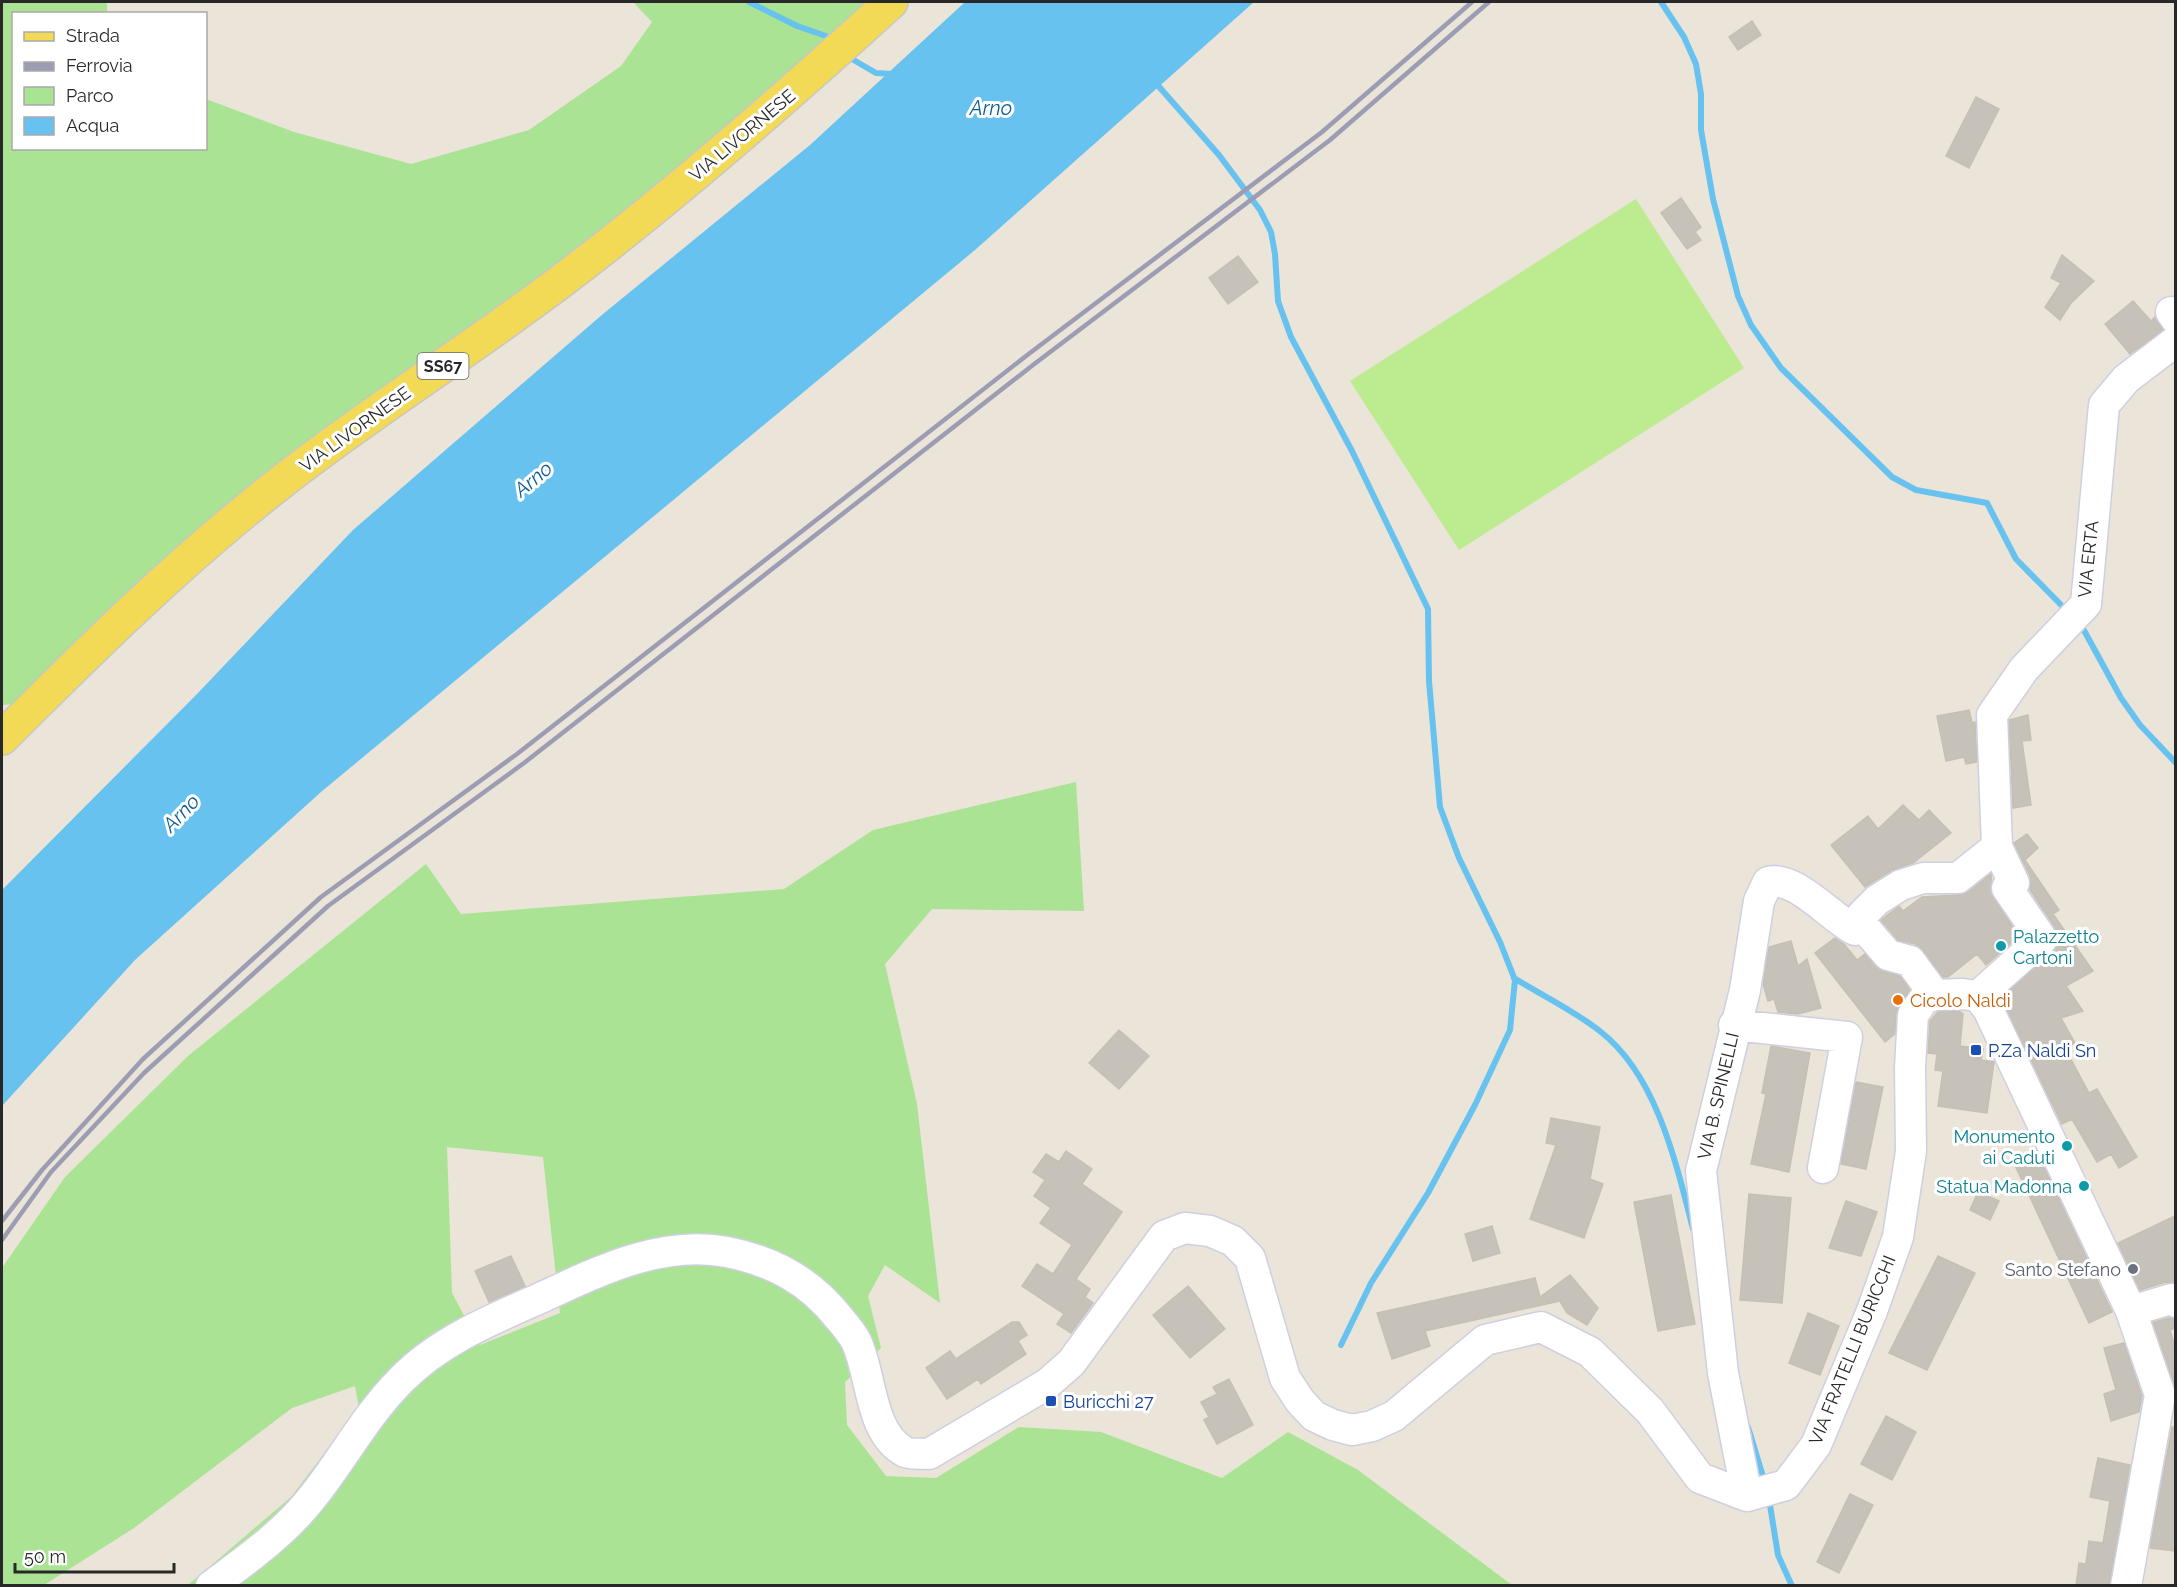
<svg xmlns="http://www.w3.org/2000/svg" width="2177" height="1587" font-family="Raleway,sans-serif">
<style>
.green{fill:#a9e393;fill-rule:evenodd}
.pitch{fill:#bdeb8f}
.water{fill:#68c2f0}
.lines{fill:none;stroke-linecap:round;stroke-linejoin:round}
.stream{stroke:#68c2f0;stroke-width:6}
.building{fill:#c6c1b9;stroke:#c6c0b3;stroke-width:1.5}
.minor-casing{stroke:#ced0e1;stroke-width:33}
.major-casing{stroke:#c7c7c7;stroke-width:36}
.minor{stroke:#fff;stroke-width:30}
.major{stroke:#f2d956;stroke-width:33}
.rail{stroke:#9c9db3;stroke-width:4.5}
.culture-dot{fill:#0f9aa8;stroke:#fff;stroke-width:2}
.food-dot{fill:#e8710a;stroke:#fff;stroke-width:2}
.transit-dot{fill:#1a4fb4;stroke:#fff;stroke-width:2}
.worship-dot{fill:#6b7280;stroke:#fff;stroke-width:2}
.labels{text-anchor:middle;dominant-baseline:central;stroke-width:6;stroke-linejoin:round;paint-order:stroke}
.shield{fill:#fff;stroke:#686868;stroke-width:1.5}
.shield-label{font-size:16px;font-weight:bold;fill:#282828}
.street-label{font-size:18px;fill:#282828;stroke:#fff}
.culture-label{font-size:18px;fill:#0d838f;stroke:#fff;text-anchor:end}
.food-label{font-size:18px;fill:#c56008;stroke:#fff;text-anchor:start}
.transit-label{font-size:18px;fill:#164399;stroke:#fff;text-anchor:start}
.worship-label{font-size:18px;fill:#5b616d;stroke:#fff;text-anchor:end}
.water-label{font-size:20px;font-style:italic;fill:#0b5d98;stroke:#fff}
</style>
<rect width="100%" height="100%" fill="#ebe4d9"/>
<path class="green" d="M2 2H107V13L14 14V148H206V99L294 132 411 164 529 130 621 66 652 22 633 2H874L782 87 14 704 2 705Z
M1076 782 1084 911 932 909 885 964 917 1104 940 1303 885 1265 868 1296 881 1348 845 1382 847 1425 886 1476 936 1478 1019 1427 1101 1432 1222 1478 1288 1432 1358 1470 1512 1585H188L291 1497 359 1408 355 1386 292 1408 134 1528 44 1585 2 1586V1268L65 1177 188 1056 426 864 461 914 784 889 873 830ZM447 1147 543 1157 560 1313 480 1345 452 1293Z"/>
<path class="pitch" d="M1636 199 1744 368 1459 550 1350 381Z"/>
<path class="water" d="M965 2H1254L975 250 321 792 135 960 2 1106V890L197 694 353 530 603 314 810 145Z"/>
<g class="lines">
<path class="stream" d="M749 2 797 26 826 36 832 41
M1661 2 1684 37 1696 64 1701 94V130L1713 199 1738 296 1751 325 1781 368 1892 477 1916 490 1987 503 2016 559 2068 612
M845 55 876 73 893 74
M1154 81 1219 155 1260 210 1271 232 1275 254 1278 301 1291 337 1352 451 1428 609 1429 681 1440 807 1459 858 1500 942 1515 980 1510 1030 1475 1105 1428 1193 1371 1283 1341 1345
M2080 623 2121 698 2140 725 2176 763
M1514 978C1543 996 1575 1011 1601 1032 1657 1076 1676 1163 1693 1229
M1748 1427 1765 1483
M1769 1499 1778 1555 1792 1586"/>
</g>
<path class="building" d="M1752 21 1761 35 1738 50 1729 37Z
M1976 97 1999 109 1969 168 1946 156Z
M1681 198 1701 227 1695 232 1701 240 1687 249 1661 213Z
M2062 255 2094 281 2071 303 2060 320 2045 307 2061 283 2051 278Z
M1238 256 1258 282 1228 304 1209 278Z
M2133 301 2151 321 2155 317 2163 330 2130 354 2105 324Z
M1969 710 1972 723 1975 722 1977 762 1966 764 1964 757 1946 761 1937 716Z
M2028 715 2031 740 2022 741 2031 805 2013 808 2009 720Z
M1903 805 1919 820 1929 810 1951 833 1913 863 1892 870 1865 887 1831 845 1868 816 1878 829Z
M2027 834 2038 848 2025 860 2059 910 2053 914 2093 971 2066 986 2083 1011 2061 1018 2075 1043 2065 1048 2089 1093 2097 1089 2137 1157 2119 1168 2111 1154 2097 1162 2072 1119 2062 1124 2001 998 2058 945 2056 929 2030 890V876L2014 843Z
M1991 874 1993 897 2019 936 1986 965 1977 954 1948 977H1943L1923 950 1915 944 1898 940 1881 920 1899 906 1903 911 1922 897 1958 895 1968 892Z
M1835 938 1844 944 1857 960 1865 954 1883 971 1900 976 1910 990 1896 1013 1895 1034 1885 1042 1815 953Z
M1791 941 1798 966 1807 959 1821 1008 1798 1014 1778 1012 1774 999 1768 1001 1763 984 1769 947Z
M1959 1011 1963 1014 1960 1046 1983 1049 1981 1060 1994 1062 1987 1113 1938 1106 1943 1071 1935 1070 1937 1054 1928 1053 1930 1021 1938 1012Z
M1119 1030 1149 1056 1119 1089 1089 1063Z
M1771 1046 1810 1053 1789 1172 1751 1164 1766 1094 1762 1093Z
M1856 1082 1883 1087 1866 1169 1841 1164Z
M1551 1118 1600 1127 1590 1179 1603 1184 1584 1238 1530 1219 1556 1145 1546 1143Z
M2035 1148 2112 1312 2089 1323 2012 1159Z
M1066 1151 1092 1169 1082 1184 1122 1212 1076 1279 1090 1289 1085 1297 1093 1303 1071 1333 1057 1324 1064 1314 1022 1286 1037 1264 1053 1274 1072 1245 1040 1223 1051 1208 1034 1196 1045 1180 1033 1172 1046 1154 1059 1162Z
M1978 1192 1999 1201 1990 1220 1970 1210Z
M1749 1194 1791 1198 1782 1303 1740 1300Z
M1671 1195 1695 1324 1658 1331 1634 1202Z
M1846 1201 1877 1212 1861 1256 1829 1248Z
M2175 1216V1283L2166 1282 2140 1290 2118 1243Z
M1492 1226 1500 1253 1473 1261 1465 1234Z
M511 1256 525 1286 489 1302 475 1271Z
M1938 1256 1975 1273 1927 1370 1889 1353Z
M1570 1275 1598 1308 1587 1325 1567 1313 1560 1301 1425 1331 1430 1346 1392 1359 1377 1313 1535 1278 1540 1297Z
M1188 1286 1225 1329 1190 1358 1153 1315Z
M1808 1313 1839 1326 1820 1375 1789 1363Z
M2169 1318 2175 1319V1328L2170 1330 2175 1347V1387L2153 1322Z
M1012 1322H1019L1027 1335 1018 1341 1026 1354 981 1384 978 1379 947 1399 926 1368 950 1351 956 1359Z
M2124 1343 2142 1396 2139 1412 2111 1421 2104 1394 2116 1390 2104 1348Z
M1229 1379 1253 1425 1217 1444 1204 1420 1209 1417 1201 1402 1217 1394 1213 1387Z
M1886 1416 1916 1432 1892 1480 1861 1464Z
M2172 1427H2175V1551L2150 1548Z
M2098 1458 2130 1465 2109 1586H2076L2079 1563 2086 1564 2089 1541 2103 1543 2110 1501 2090 1497Z
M1850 1494 1873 1505 1839 1573 1817 1562Z"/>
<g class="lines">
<g class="minor-casing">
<path id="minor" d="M2171 312 2176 319
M1935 995 1910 961 1888 955 1864 927 1862 915 1877 900 1901 885 1923 878H1958L1997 847
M1978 996 2042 939 2007 888 2014 883 1997 847 1992 715 2024 669 2086 604 2104 405 2126 379 2176 341
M1734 1025 1847 1037 1823 1168
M2131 1311 2171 1299 2176 1302
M1747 1496 1723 1373 1701 1171 1745 990 1759 901 1768 882C1795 875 1830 917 1855 930L1864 927
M211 1586C249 1558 286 1532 315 1494 344 1457 367 1414 401 1380 438 1342 488 1321 536 1300 595 1273 660 1239 727 1252 773 1261 810 1281 839 1318 845 1325 852 1333 856 1341 872 1374 869 1433 905 1452 911 1455 922 1453 929 1454L1047 1384 1071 1363 1164 1236 1185 1228 1210 1231 1233 1241 1250 1258 1285 1378 1300 1401 1314 1416 1333 1425 1352 1430 1372 1426 1394 1416 1485 1340 1541 1327 1590 1352 1650 1411 1700 1478 1747 1496 1786 1485 1816 1445 1872 1311 1898 1237 1911 1151 1910 1068 1913 1015 1924 999 1935 995 1963 994 1978 996 1988 1009 2131 1311 2160 1395 2126 1586"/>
</g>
<g class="major-casing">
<path id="major" d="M2 738C91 649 180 561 280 483 373 410 474 348 568 276 681 190 787 97 891 2"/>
</g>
<use href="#minor" class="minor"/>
<use href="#major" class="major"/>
<path class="rail" d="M2 1221 42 1170 143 1059 321 897 517 754 1026 356 1322 132 1472 2
M2 1240 51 1172 144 1073 328 906 524 763 1033 365 1330 140 1489 2"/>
</g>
<g class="culture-dot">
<circle cx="2001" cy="946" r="6"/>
<circle cx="2067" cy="1146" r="6"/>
<circle cx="2084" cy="1186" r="6"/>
</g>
<circle class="food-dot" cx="1898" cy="1000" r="6"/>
<g class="transit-dot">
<rect x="1970" y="1044" width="12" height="12" rx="3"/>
<rect x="1045" y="1395" width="12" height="12" rx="3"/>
</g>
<circle class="worship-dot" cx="2133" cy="1269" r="6"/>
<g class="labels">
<rect class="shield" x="417.5" y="353" width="51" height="26" rx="4.5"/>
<g class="shield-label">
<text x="443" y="366">SS67</text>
</g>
<g class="street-label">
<text transform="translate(742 135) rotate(-40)">VIA LIVORNESE</text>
<text transform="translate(355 429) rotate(-36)">VIA LIVORNESE</text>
<text transform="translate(2088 559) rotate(-84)">VIA ERTA</text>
<text transform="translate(1718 1096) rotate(-77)">VIA B. SPINELLI</text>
<text transform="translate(1852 1350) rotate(-68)">VIA FRATELLI BURICCHI</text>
</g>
<g class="culture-label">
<text x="2013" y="936" text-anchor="start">Palazzetto<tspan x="2013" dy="21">Cartoni</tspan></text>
<text x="2055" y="1136">Monumento<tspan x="2055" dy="21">ai Caduti</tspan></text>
<text x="2072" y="1186">Statua Madonna</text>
</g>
<g class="food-label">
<text x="1910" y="1000">Cicolo Naldi</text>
</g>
<g class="transit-label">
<text x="1988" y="1050">P.Za Naldi Sn</text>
<text x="1063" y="1401">Buricchi 27</text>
</g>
<g class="worship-label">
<text x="2121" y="1269">Santo Stefano</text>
</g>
<g class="water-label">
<text x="991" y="108">Arno</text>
<text transform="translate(533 479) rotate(-40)">Arno</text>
<text transform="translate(181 813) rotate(-46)">Arno</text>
</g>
</g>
<rect width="2177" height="1587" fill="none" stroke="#282828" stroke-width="6"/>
<rect x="12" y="12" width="195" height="138" fill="#ffffff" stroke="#a9a9a9" stroke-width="1.5"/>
<rect x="24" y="32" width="30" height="9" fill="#f2d956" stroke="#a9a9a9" stroke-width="1.5"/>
<text x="66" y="42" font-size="18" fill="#282828">Strada</text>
<rect x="24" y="62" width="30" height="9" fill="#9c9db3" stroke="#a9a9a9" stroke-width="1.5"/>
<text x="66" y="72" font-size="18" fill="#282828">Ferrovia</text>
<rect x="24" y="87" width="30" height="18" fill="#a9e393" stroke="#a9a9a9" stroke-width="1.5"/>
<text x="66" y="102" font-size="18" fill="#282828">Parco</text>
<rect x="24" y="117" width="30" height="18" fill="#68c2f0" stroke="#a9a9a9" stroke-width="1.5"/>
<text x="66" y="132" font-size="18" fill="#282828">Acqua</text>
<path d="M15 1563v9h159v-9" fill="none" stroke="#282828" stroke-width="3"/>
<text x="24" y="1563" font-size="18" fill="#282828" stroke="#ffffff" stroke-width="4.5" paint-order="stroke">50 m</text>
</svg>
